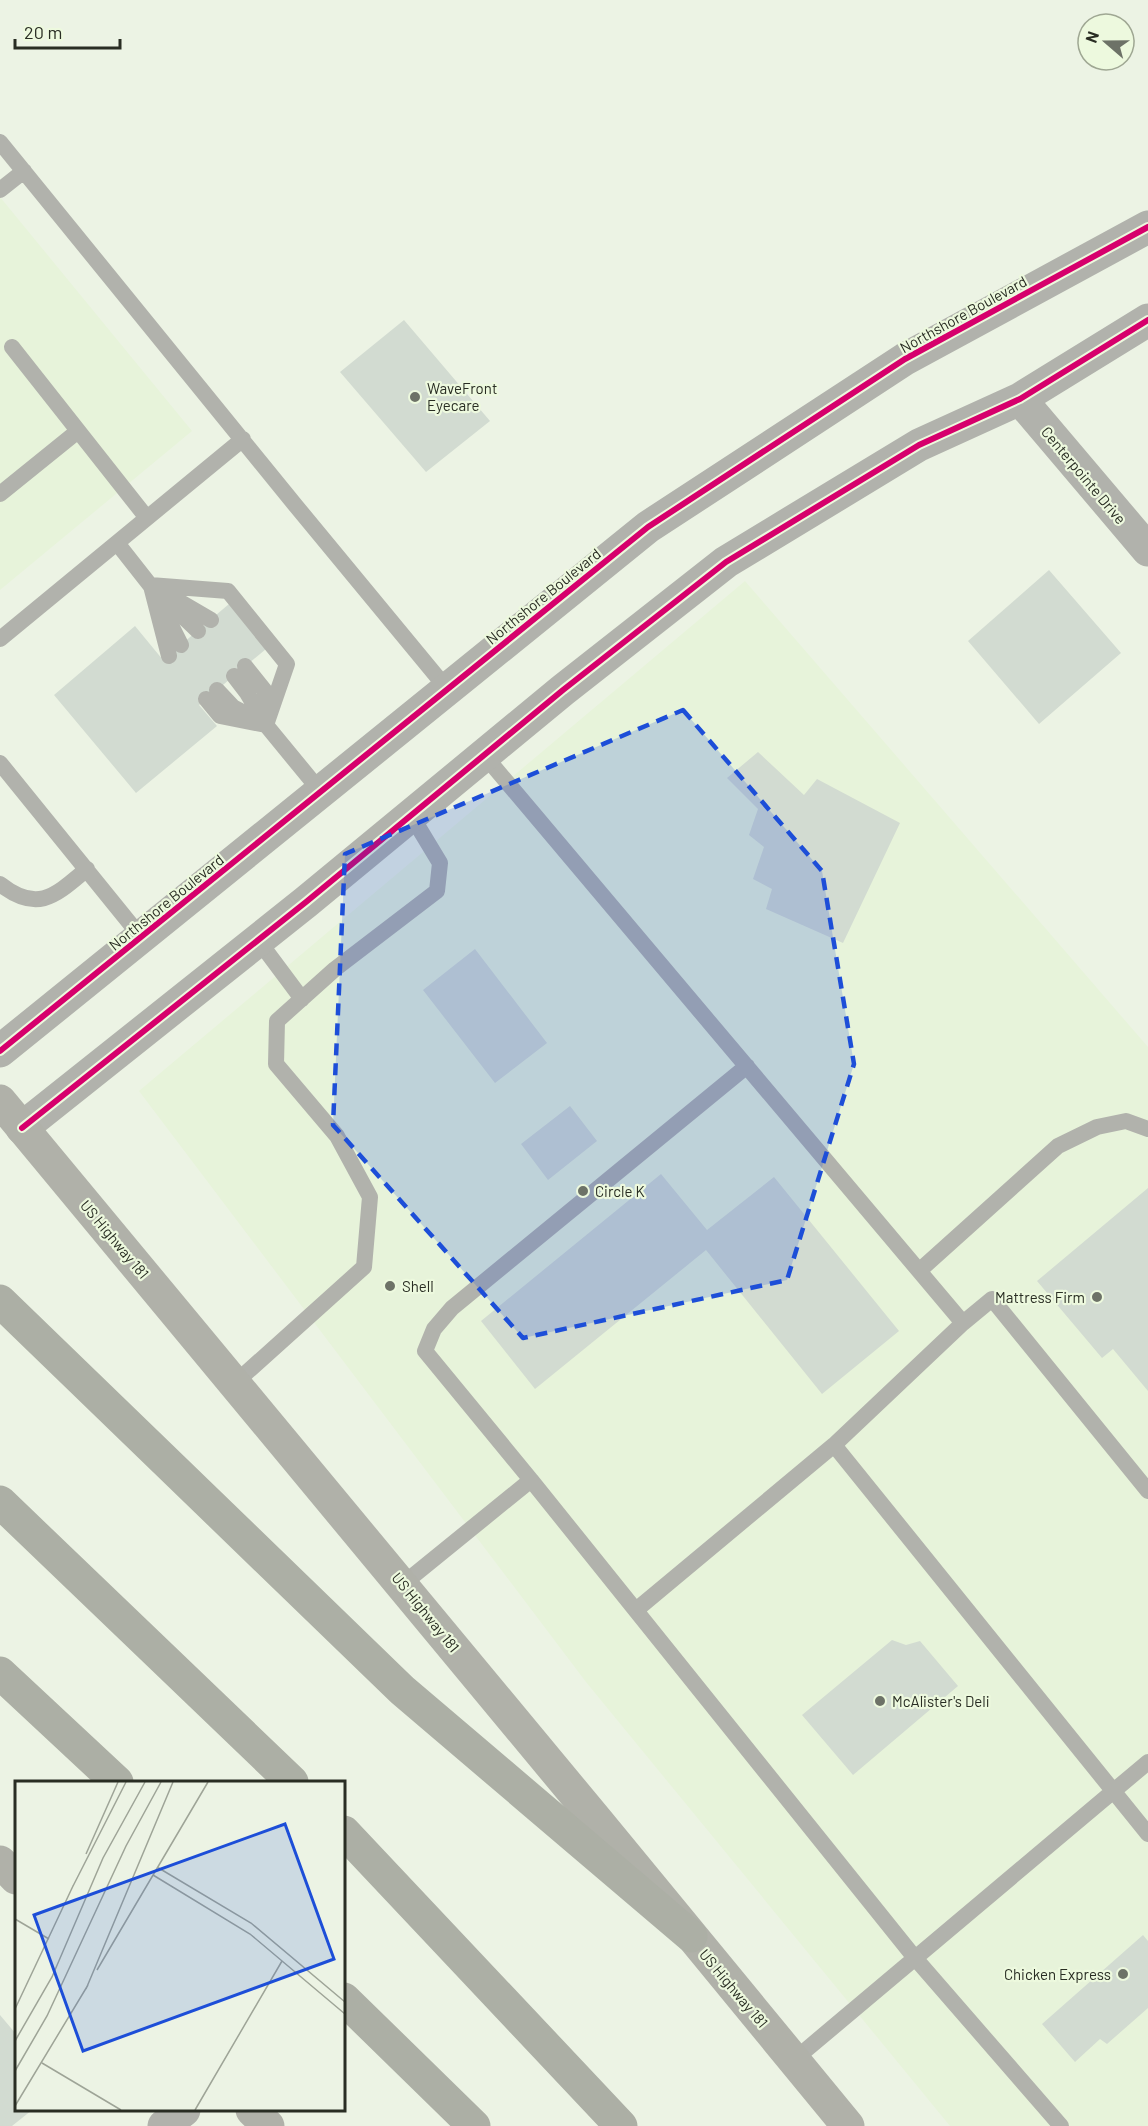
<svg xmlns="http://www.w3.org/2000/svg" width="1148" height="2126" font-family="Barlow,sans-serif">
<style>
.built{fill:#e7f3da}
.building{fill:#d2dbd1}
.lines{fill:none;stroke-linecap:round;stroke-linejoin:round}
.lane{stroke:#b1b2ac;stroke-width:16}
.street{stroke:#b1b2ac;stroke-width:33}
.secondary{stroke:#b0b1a9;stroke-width:33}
.highway{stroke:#acafa5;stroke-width:33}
.cycleway-casing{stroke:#edf9de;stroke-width:10}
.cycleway{stroke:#d6006c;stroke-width:6}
.marked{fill:#1d4ed8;fill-opacity:0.2;stroke:#1d4ed8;stroke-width:4.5;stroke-dasharray:12 8;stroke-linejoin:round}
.poi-dot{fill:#6d7267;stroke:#edf9de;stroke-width:2}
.labels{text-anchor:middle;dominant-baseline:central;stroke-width:4.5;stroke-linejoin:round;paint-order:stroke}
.street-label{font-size:15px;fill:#292d23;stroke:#edf9de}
.poi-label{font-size:15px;fill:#292d23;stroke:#edf9de;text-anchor:start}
.inset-road{fill:none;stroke:#9ea497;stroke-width:1.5}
.view{fill:#1d4ed8;fill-opacity:0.15;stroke:#1d4ed8;stroke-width:3}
.inset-edge{fill:none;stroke:#292d23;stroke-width:3}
</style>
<rect width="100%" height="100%" fill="#ecf3e4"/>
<path class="built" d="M0 197 192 431 0 590Z
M745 581 1148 1047V2126H950L586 1682 139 1091Z"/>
<path class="building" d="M404 320 490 421 426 472 340 372Z
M1049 570 1121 653 1039 724 968 641Z
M229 604 266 649 199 705 217 726 136 793 54 695 135 626 163 660Z
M758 752 804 795 817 779 900 823 843 943 766 909 772 889 753 879 764 847 749 835 758 809 727 778Z
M475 949 547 1043 495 1083 423 990Z
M570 1106 597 1141 548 1180 521 1144Z
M661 1174 707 1230 774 1177 899 1331 822 1394 706 1250 535 1389 481 1321Z
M1148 1188V1391L1113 1349 1102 1358 1037 1281Z
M892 1640 906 1645 920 1641 958 1686 853 1775 802 1715Z
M1143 1935 1148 1941V2008L1107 2044 1100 2039 1075 2062 1042 2024Z
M0 2015 16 2034V2110H32L12 2126H0Z"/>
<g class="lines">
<path class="lane" d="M0 142 296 506 448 690
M0 190 24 171
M12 347 147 518
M0 494 78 431
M117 543 150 585 198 631
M150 585 228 591 287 664 266 725
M151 586 169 656
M175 599 211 620
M165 613 181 645
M0 639 243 439
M245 666 265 691 266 712
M234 676 247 693 266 725 321 792
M217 690 233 707 252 717
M206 699 220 716 266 725
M484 755 963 1323 834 1445
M0 763 141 937
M0 884C38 914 56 895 87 869
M258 940 302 999
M919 1271 1058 1146 1097 1127 1126 1121 1148 1129
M963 1323 992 1299 1148 1491
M235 1383 364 1267 370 1197 337 1136 276 1064 277 1021 335 969 437 891 440 863 411 815
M531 1480 425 1351 434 1329 452 1308 747 1066
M403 1584 531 1480 915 1958 1061 2126
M636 1610 834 1445 1148 1834
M794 2060 1148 1762"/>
<path class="street" d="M1020 399 1148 550
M0 1051 648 527 905 359 1148 227
M22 1128 306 902 563 690 726 562 919 445 1020 399 1148 320
M164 2126 184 2110"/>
<path class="secondary" d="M0 1101C284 1442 567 1783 848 2126
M0 1862 16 1878
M252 2110 268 2126"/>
<path class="highway" d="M0 1301 402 1690 691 1936
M0 1502 292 1782
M0 1673 117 1782
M344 1832 621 2126
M344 1999 474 2126"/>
<g class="cycleway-casing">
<path id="cycleway" d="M0 1051 648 527 905 359 1148 227
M22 1128 306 902 563 690 726 562 919 445 1020 399 1148 320"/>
</g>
<use href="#cycleway" class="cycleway"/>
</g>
<path class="marked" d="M683 710 822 871 854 1064 787 1280 523 1338 333 1125 345 854Z"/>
<g class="poi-dot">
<circle cx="415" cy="397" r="6"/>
<circle cx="583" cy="1191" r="6"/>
<circle cx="390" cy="1286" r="6"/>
<circle cx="1097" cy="1297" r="6"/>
<circle cx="880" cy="1701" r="6"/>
<circle cx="1123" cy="1974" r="6"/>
</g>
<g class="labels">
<g class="street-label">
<text transform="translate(963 314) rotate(-29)">Northshore Boulevard</text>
<text transform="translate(1084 475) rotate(50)">Centerpointe Drive</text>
<text transform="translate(543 596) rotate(-39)">Northshore Boulevard</text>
<text transform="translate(166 902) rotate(-39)">Northshore Boulevard</text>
<text transform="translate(115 1239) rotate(50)">US Highway 181</text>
<text transform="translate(426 1612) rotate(51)">US Highway 181</text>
<text transform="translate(734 1988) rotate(50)">US Highway 181</text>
</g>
<g class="poi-label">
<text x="427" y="388">WaveFront<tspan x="427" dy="17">Eyecare</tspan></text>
<text x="595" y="1191">Circle K</text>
<text x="402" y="1286">Shell</text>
<text x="1085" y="1297" text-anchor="end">Mattress Firm</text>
<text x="892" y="1701">McAlister's Deli</text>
<text x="1111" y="1974" text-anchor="end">Chicken Express</text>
</g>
</g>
<g transform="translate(15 1781)">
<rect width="330" height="330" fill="#ecf3e4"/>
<path class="inset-road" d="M71 73 103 1M142 86 236 142 330 221M138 94 235 153 330 233M56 109 111 1M0 138 34 158M82 189 193 1M71 208 158 1M0 228 58 105M0 260 37 196 88 77 130 1M27 282 106 329M0 290 32 235 111 65 146 1M0 325 73 204M180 329 267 180"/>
<path class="view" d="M270 43 319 178 68 270 19 134Z"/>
<rect width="330" height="330" class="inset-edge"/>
</g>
<g transform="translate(1106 42) rotate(290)"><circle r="28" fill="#edf9de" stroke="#9fa793" stroke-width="1.5"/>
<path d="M0-4.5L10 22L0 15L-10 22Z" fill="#6d7267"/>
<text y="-9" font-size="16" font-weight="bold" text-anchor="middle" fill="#292d23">N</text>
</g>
<path d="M15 39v9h105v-9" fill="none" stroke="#292d23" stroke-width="3"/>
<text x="24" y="39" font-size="18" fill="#292d23" stroke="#edf9de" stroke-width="4.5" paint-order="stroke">20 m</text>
</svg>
